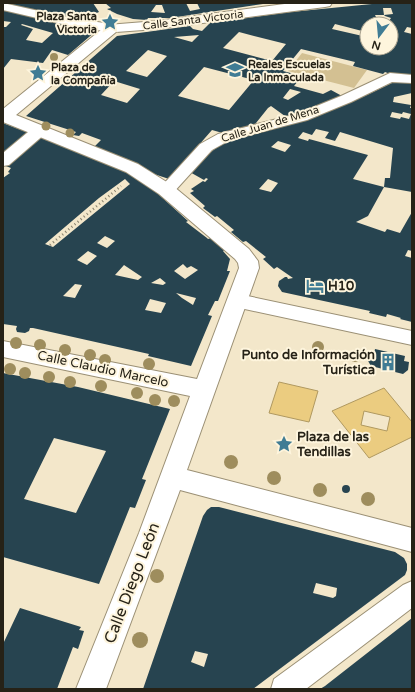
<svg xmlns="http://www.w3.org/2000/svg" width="415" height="692" font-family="'Varela Round',sans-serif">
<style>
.green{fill:#d3c092}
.water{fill:#ebcc80;stroke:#b09960;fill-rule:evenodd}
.building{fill:#274450;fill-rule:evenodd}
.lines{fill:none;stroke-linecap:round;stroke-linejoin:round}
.pedestrian-casing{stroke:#9b9075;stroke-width:2}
.minor-casing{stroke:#9b9075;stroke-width:2}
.path{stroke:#87806c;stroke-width:2.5;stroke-dasharray:1 3;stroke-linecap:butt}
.pedestrian{fill:#fff;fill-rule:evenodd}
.minor{fill:#fff;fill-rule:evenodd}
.tree{fill:#9e8d5d}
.labels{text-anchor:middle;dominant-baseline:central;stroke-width:4;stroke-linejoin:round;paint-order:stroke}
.far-poi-label{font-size:11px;font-weight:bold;fill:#262217;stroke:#fef5dd;text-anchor:start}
.far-street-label{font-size:11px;fill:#262217;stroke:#fef5dd}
.poi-label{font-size:13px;font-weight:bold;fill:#262217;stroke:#fef5dd;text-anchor:start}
.street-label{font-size:13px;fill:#262217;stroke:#fef5dd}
.near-street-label{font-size:16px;fill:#262217;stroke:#fef5dd}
</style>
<rect width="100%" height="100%" fill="#f3e7ca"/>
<path class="green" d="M302 53 367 70 354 88 288 71Z"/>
<path class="water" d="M279 382 318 391 309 422 269 413Z
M384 388 412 422V437L369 458 332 411ZM364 411 390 417 387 431 361 425Z"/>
<path class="building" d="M3 3H93L99 12 77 21Z
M105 3H186L190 11 200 9 197 3 263 4 170 18H148L147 20 133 19 117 14 107 9 111 8ZM156 5H162L165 13 151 12Z
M382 3H412V28L407 27 404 32 412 34V77L393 75 385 72 383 74 353 66 355 62 301 49 283 71 302 76 294 86 323 94 331 90 342 96 289 119 271 106 268 108 252 128 226 134 212 130 169 179 133 167 91 150 101 140 82 133 79 136 73 135 76 132 26 116 117 36 190 26 193 29 202 31 210 23 291 12ZM383 8H391L393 14 384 15 385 16 391 18 387 24H391V48H367V37L332 29 335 24 366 32 367 24H372L377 19 375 15H384ZM239 32 254 36 286 44 272 61 223 48ZM199 35 192 42 174 37ZM148 50 167 56 147 77 126 71ZM204 67 254 80 229 110 178 96ZM114 81 140 89 127 103 101 95ZM290 89 301 92 288 100 283 98Z
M3 9 96 31 68 55 52 50 43 63 11 59 3 69V27H6L11 22 3 21ZM22 24 53 33 42 43 26 40 33 29 21 25Z
M396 81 412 82V93L394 97 393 102 411 105 410 108H412V192L384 187 385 178H390L393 148 340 132 335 141 325 138 329 132 316 129 312 135 303 132 298 138 308 141 309 139 368 155 353 179 384 187 368 216 356 222 385 232 387 229 400 233 412 212V251L408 250 405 256 412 258V322L400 319 401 318 387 314 386 317 369 313 370 311 282 292 278 286 279 281 285 277H287L288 279 293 278 277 267 274 269 263 259 266 257 246 241 243 242 231 232 234 230 217 216 215 217 203 208 205 206 190 193 194 191 191 189 203 181 205 182 208 179 206 178 204 180 188 171 222 143 237 136 317 114 354 101ZM392 112 402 114 403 112 411 114 409 119 401 117 400 119 390 117ZM278 141 291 145 285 152 271 147ZM268 179 278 183 271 192 259 189Z
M3 123 32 134 3 158Z
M39 135 134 172 188 221 186 222 207 238 208 239 211 238 226 249 223 251 230 259 227 271H230L218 301H215L208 315 212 316 191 366 148 356 149 354 33 328H30L29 331 25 333 17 332 16 329 17 326 3 324V178L10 173 8 172 11 168 3 165ZM125 179 130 184 53 247 45 244 99 198ZM105 236 115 241 107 248 97 243ZM88 251 97 256 87 265 77 260ZM183 264 187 268 191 266 198 270 185 279 174 271ZM124 265 142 277 138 280 115 275ZM160 278 166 283 163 285 151 283ZM75 284 82 285 75 298 63 296ZM176 293 196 298 193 305 182 298ZM150 299 166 303 161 313 145 310Z
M375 349 405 356 404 361 409 362 408 370 403 374 371 366 368 361 370 353 374 354Z
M3 373 78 387 170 409 142 479 146 480 135 508 130 507 99 584 3 557ZM54 438 106 451 76 513 24 499Z
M342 489a4 4 0 1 1 8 0a4 4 0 1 1-8 0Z
M211 507H219L395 552 404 558 407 564V570L405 575 253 689H143L203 516 207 510ZM316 583 337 588 336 596 333 598 313 593ZM195 651 208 654 204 667 191 662Z
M20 608 81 627 79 630 84 631 78 649 73 647 57 689H3V644Z
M412 618V689H320L325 686Z"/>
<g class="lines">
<g class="pedestrian-casing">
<path id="pedestrian" d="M3 3 75 19 112 24 117 25 119 28 117 31 112 32 75 27 3 10Z
M390 73 412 75V83L392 82 351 102 307 120 230 140 212 150 172 194 166 195 160 194 158 190 200 144 218 134 297 114 341 96Z
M40 125 46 127 48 130 46 133 9 165 3 166V153L34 127Z
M238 294 412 331V345L231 306 228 301 231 296Z
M412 581V608L306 689H271L274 679 403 585Z"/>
</g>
<g class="minor-casing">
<path id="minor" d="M292 3H332L330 6 325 7 157 29 116 32 16 115 138 164 173 186 249 249 258 261 259 268 187 470 412 528V552L180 490 106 689H76L139 533 190 396 3 357V341L197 379 239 268 238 263 235 259 159 194 126 172 3 122V109L107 25 157 21Z"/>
</g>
<path class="path" d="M50 245 121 186"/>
<use href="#pedestrian" class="pedestrian"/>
<use href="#minor" class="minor"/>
</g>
<g class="tree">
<circle cx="54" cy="57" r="4"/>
<circle cx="46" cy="126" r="4.5"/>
<circle cx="70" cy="133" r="4.5"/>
<circle cx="16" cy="343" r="6"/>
<circle cx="40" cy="345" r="6"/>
<circle cx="318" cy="347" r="6"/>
<circle cx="65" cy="350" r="6"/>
<circle cx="90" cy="355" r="6"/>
<circle cx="355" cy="356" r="6"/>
<circle cx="105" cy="360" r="6"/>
<circle cx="149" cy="364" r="6"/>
<circle cx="10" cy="369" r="6"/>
<circle cx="25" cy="373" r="6"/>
<circle cx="49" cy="377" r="6"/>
<circle cx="70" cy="382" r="6"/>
<circle cx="101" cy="386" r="6"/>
<circle cx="137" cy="393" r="6"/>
<circle cx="155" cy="400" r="6"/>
<circle cx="174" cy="401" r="6"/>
<circle cx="231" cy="462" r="7"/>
<circle cx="274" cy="478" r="7"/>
<circle cx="320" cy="490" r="7"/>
<circle cx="368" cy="499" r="7"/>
<circle cx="157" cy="576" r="7"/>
<circle cx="140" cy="640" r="8"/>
</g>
<defs>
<g id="sight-bare" transform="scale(1.38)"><path d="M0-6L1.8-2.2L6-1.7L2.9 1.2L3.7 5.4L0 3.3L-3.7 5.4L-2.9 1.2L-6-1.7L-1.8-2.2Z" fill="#407c94" stroke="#fef5dd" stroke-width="2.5" paint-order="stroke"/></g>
<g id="school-bare" transform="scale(1.38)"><path d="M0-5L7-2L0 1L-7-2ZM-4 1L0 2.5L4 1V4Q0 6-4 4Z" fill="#407c94" stroke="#fef5dd" stroke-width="2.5" paint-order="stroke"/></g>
<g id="hotel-bare" transform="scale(1.38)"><path d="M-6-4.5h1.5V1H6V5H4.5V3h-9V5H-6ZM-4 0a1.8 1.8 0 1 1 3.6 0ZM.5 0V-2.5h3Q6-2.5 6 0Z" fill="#407c94" stroke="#fef5dd" stroke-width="2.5" paint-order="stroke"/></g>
<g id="building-bare" transform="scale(1.38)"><path d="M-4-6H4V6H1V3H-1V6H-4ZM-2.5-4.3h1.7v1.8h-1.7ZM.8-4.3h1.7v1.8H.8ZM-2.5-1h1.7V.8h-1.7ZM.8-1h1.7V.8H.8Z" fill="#407c94" stroke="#fef5dd" stroke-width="2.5" paint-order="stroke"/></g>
</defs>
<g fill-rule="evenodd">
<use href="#sight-bare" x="110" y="22"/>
<use href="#school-bare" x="235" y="70"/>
<use href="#sight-bare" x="38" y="73"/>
<use href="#hotel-bare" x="315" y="286"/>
<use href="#building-bare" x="388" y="362"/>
<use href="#sight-bare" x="284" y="444"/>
</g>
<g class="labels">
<g class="far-poi-label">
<text x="97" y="16" text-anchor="end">Plaza Santa<tspan x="97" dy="13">Victoria</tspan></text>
<text x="248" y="64">Reales Escuelas<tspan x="248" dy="13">La Inmaculada</tspan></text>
<text x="51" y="67">Plaza de<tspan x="51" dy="13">la Compañía</tspan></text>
</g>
<g class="far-street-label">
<text transform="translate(193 20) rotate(-7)">Calle Santa Victoria</text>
<text transform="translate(270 124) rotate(-17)">Calle Juan de Mena</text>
</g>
<g class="poi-label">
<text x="328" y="286">H10</text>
<text x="375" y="355" text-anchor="end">Punto de Información<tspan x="375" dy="15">Turística</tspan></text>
<text x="297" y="437">Plaza de las<tspan x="297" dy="15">Tendillas</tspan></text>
</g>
<g class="street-label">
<text transform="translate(103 369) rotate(12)">Calle Claudio Marcelo</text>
</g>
<g class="near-street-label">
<text transform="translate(132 583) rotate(-69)">Calle Diego León</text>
</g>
</g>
<rect width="415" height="692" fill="none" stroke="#262217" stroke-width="8"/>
<g transform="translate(379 36) rotate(196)"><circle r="19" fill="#fef5dd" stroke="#a8a18e"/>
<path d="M0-3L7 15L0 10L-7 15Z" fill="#407c94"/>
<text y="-6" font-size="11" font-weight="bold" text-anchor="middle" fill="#262217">N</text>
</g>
</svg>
